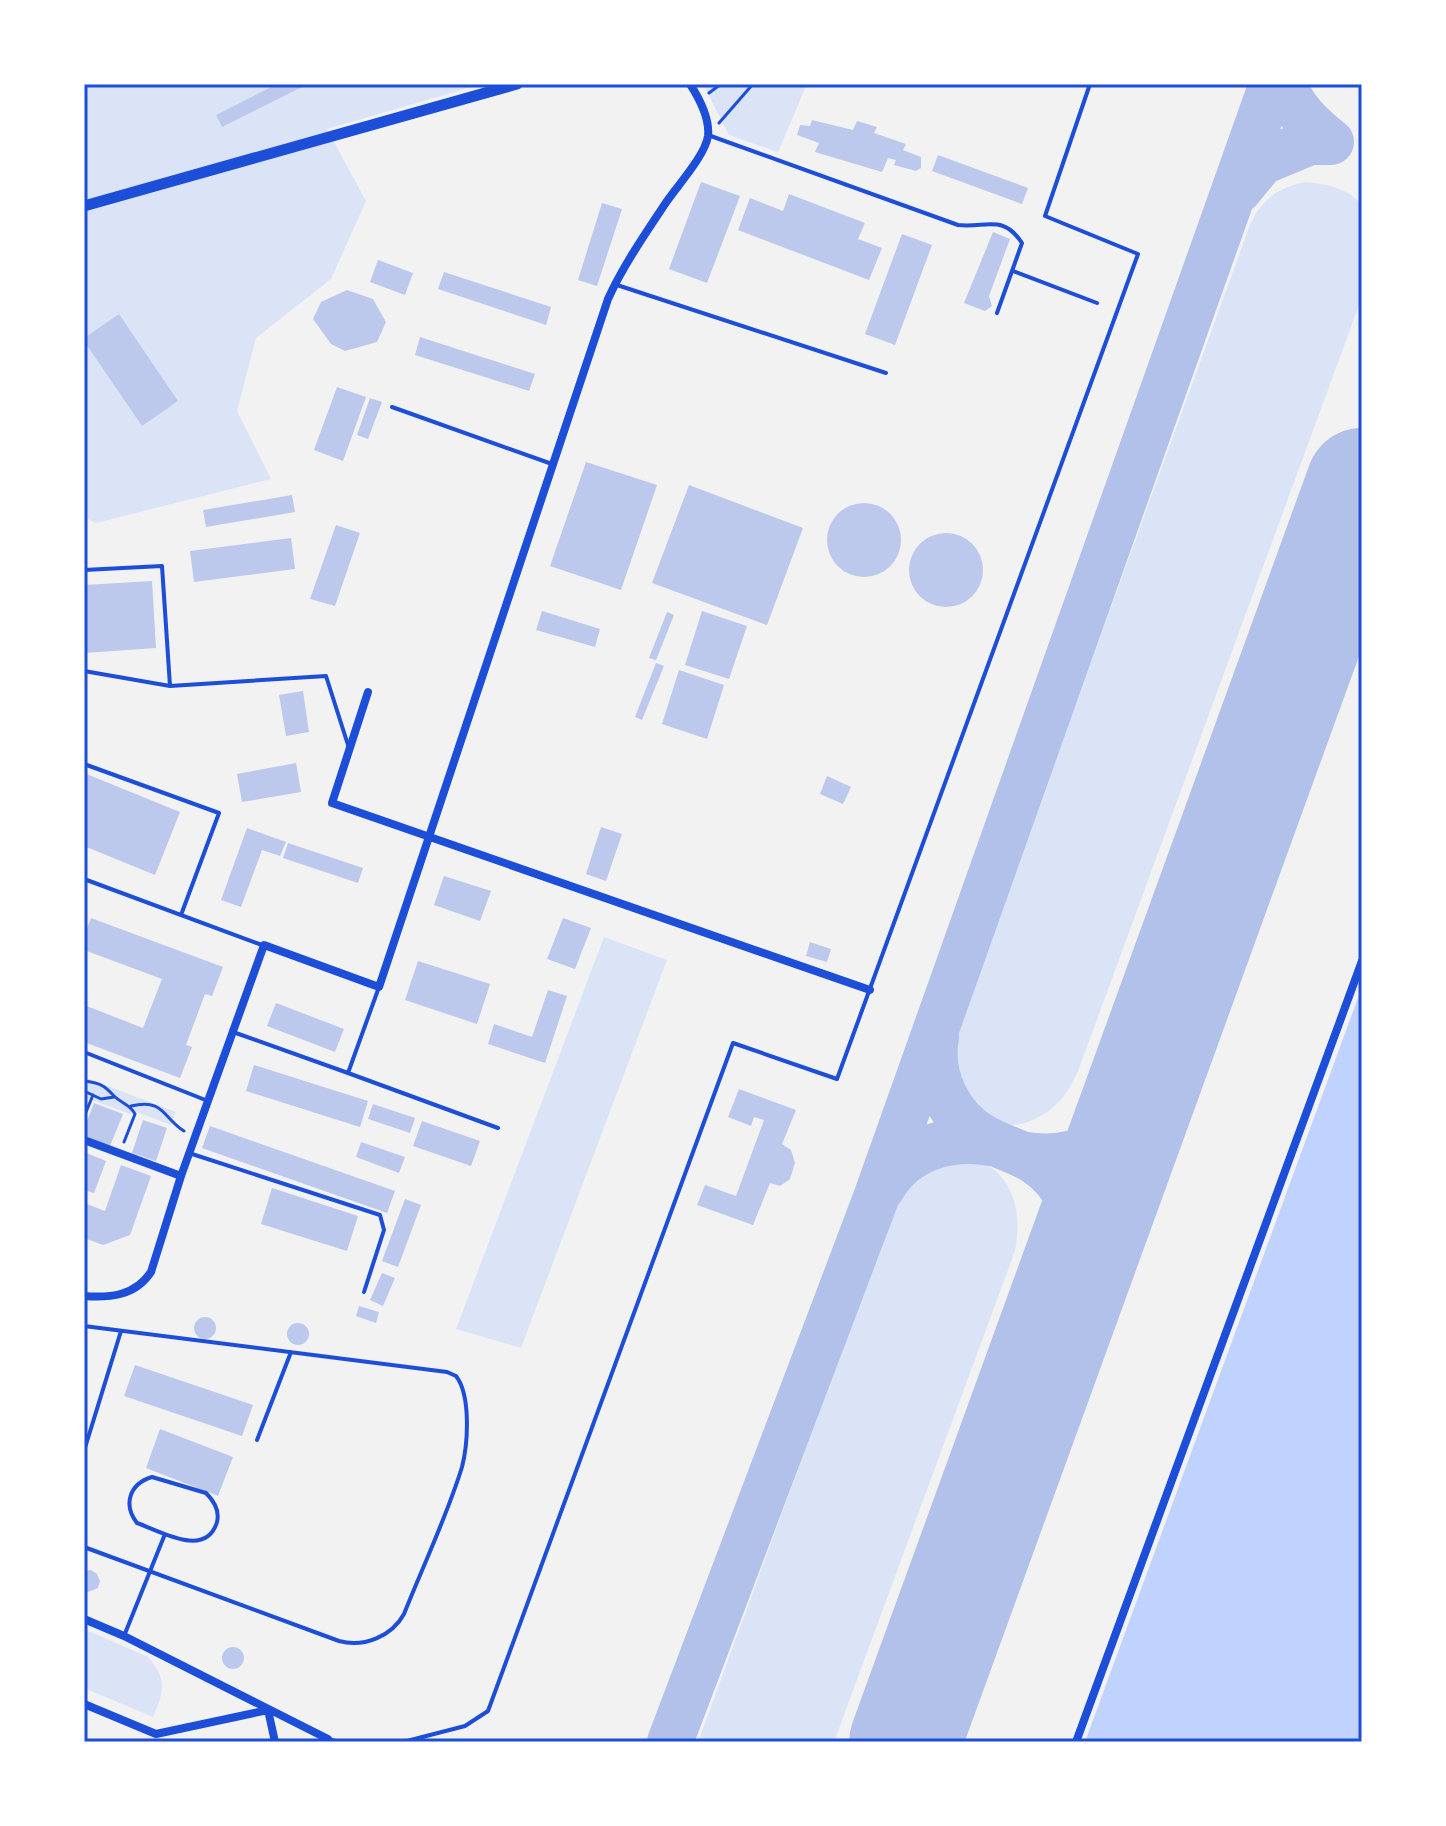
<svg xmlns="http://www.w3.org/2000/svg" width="1446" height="1826" font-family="Commissioner,sans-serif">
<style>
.green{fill:#dbe4f7}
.water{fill:#bfd3fe}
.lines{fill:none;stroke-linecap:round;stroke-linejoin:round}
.taxiway{stroke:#b2c1ea;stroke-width:46}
.runway{stroke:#b2c1ea;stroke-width:112}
.building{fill:#bdc9ec}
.path{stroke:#1d4ed8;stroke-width:3}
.service{stroke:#1d4ed8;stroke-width:4}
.minor{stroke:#1d4ed8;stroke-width:8}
.tertiary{stroke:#1d4ed8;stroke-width:11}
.neatline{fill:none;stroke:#1d4ed8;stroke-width:3}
</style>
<rect width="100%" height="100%" fill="#f2f2f2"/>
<path class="green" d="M84 84H482L327 129 366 201 331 279 256 338 237 411 271 479 96 523 84 517Z
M703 84H807L778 152 729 135Z
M1305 182C1327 184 1348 188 1362 205V297L1077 1074C1070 1087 1063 1100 1051 1109 992 1155 945 1093 956 1034L1251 222C1264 198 1278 188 1305 182Z
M604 937 667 960 521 1348 456 1329Z
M84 1077 176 1112 171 1125 137 1112 130 1114 84 1097Z
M962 1156C1010 1164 1024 1207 1015 1251L834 1742H698L895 1205C916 1175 928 1167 962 1156Z
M84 1629 148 1657C168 1680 164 1691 153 1717L84 1688Z"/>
<path class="water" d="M1362 987V1742H1085Z"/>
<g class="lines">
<path class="taxiway" d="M1239 190 1262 162 1310 142H1331C1310 125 1293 109 1284 84
M936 1037C929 1076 949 1118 983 1137 1000 1147 1018 1151 1034 1161 1070 1184 1082 1223 1079 1263
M1021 1154C1068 1163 1108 1147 1136 1107
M882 1188C906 1146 953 1135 997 1144
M670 1742 876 1198 1272 84"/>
<path class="runway" d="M905 1742 1362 484"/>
</g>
<path class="building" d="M277 84H308L222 127 216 115Z
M812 120 853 130 857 121 877 127 874 133 906 144 903 150 921 157V168L916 171 894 165 896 160 888 158 882 172 815 152 819 143 797 135 800 125 810 126Z
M938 155 1028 188 1022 204 932 171Z
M701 182 740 196 707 283 669 269Z
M789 194 865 223 858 239 882 248 869 280 738 230 750 198 783 211Z
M602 203 622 209 597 286 578 280Z
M993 232 1010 239 989 296 992 306 985 311 964 303Z
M902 234 932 245 895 345 865 334Z
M378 260 413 273 405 295 370 282Z
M444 272 551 307 546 325 438 289Z
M347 290 373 299 386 322 377 342 345 351 331 344 313 319 321 302Z
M119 314 178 401 142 426 84 341V338Z
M420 337 535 374 529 391 415 355Z
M337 387 366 397 343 461 314 450Z
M370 398 382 402 368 439 357 435Z
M586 462 657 485 621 590 550 566Z
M689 485 803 528 767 625 652 583Z
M292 495 295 512 206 527 203 510Z
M827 540a37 37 0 1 1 74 0a37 37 0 1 1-74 0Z
M336 525 360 533 335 606 310 599Z
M909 570a37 37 0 1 1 74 0a37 37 0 1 1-74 0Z
M291 538 295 569 194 582 190 551Z
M152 581 156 648 84 653V585Z
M542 611 600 629 595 647 536 630Z
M702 611 747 626 729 679 685 665Z
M667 612 674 615 656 660 649 658Z
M656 663 664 666 642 720 635 717Z
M679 670 724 685 707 739 662 724Z
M303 691 309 732 286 736 279 695Z
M296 763 301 792 242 802 237 774Z
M84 773 180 812 155 875 84 846Z
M827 776 851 787 843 804 820 794Z
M601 827 622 834 606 881 586 874Z
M247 828 286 842 280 856 262 850 241 907 221 900Z
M288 843 363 868 358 883 283 858Z
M444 876 491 891 480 921 434 905Z
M91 918 223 967 212 996 205 994 186 1045 192 1047 180 1078 84 1042V1005L143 1028 162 979 84 950V936Z
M563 918 591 928 575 969 547 959Z
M810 942 831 949 827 962 806 956Z
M418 961 490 984 477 1024 405 1000Z
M548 990 567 996 545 1063 488 1044 494 1024 532 1037Z
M276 1003 344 1029 335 1052 267 1026Z
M254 1065 368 1101 360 1127 246 1091Z
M739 1089 796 1110 782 1144 791 1150 795 1163 790 1179 780 1186 770 1183 753 1225 697 1205 705 1185 736 1196 764 1120 754 1117 751 1126 728 1117Z
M94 1103 123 1114 110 1146 84 1136V1129Z
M373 1104 415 1118 410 1133 368 1119Z
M143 1120 167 1128 156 1161 132 1153Z
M422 1121 480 1141 471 1166 413 1146Z
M210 1126 395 1191 387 1213 202 1148Z
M361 1142 405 1157 399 1173 356 1157Z
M84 1152 106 1161 94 1193 84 1190Z
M121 1165 151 1176 130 1235 103 1245 84 1238V1203L105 1211Z
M272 1188 358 1216 347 1251 261 1224Z
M405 1199 421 1205 398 1267 382 1261Z
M382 1273 395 1278 383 1306 370 1300Z
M359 1306 379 1312 376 1323 356 1316Z
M194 1328a11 11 0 1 1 22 0a11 11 0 1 1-22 0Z
M287 1334a11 11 0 1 1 22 0a11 11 0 1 1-22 0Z
M135 1365 253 1405 242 1436 124 1396Z
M160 1429 233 1457 218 1496 146 1468Z
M91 1570 97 1574 100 1581 98 1588 88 1592 84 1591V1571Z
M222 1658a11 11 0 1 1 22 0a11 11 0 1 1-22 0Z"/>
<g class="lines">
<path class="path" d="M709 93 721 84
M719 123 753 84
M84 1081C100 1083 104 1085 114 1096 122 1104 130 1104 135 1114L124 1142
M84 1091 101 1099 114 1097
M131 1106C164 1098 163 1118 184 1131
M84 1117 93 1095"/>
<path class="service" d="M708 135 958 225C987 228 1003 214 1022 243L997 313
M1013 271 1097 303
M617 285 886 373
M392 407 552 464
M84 570 162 566 170 686
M84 671 170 686 326 676 348 745
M84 764 219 813 181 915
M84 879 262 945
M233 1032 348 1073 379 987
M84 1052 208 1101
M348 1073 498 1128
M189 1153 380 1215 384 1230 364 1292
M84 1326 447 1372 456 1376C471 1395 468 1444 462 1467 447 1516 423 1566 404 1614 392 1636 364 1648 339 1641L84 1547
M257 1440 291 1352
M84 1451 121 1331
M152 1477 206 1493C214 1501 220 1510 217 1522 206 1559 160 1531 137 1523 123 1505 129 1484 152 1477Z
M124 1636 165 1534
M328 1739 339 1742
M403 1742 465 1726 488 1711 733 1043 837 1079 1138 254 1045 216 1090 84"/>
<path class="minor" d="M368 692 332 803 870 990
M84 1140 181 1176
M84 1296C110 1298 135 1296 151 1272L181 1176 264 945 379 987 608 299C623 266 645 234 665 204 677 186 705 156 708 136 710 118 699 98 690 84
M84 1619 124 1636 328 1739
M84 1704 156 1734 268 1710 275 1742
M1076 1742 1362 961"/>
<path class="tertiary" d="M84 206 517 84"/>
</g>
<rect width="1446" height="1826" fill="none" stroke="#ffffff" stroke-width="172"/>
<rect x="86" y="86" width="1274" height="1654" class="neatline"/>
</svg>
